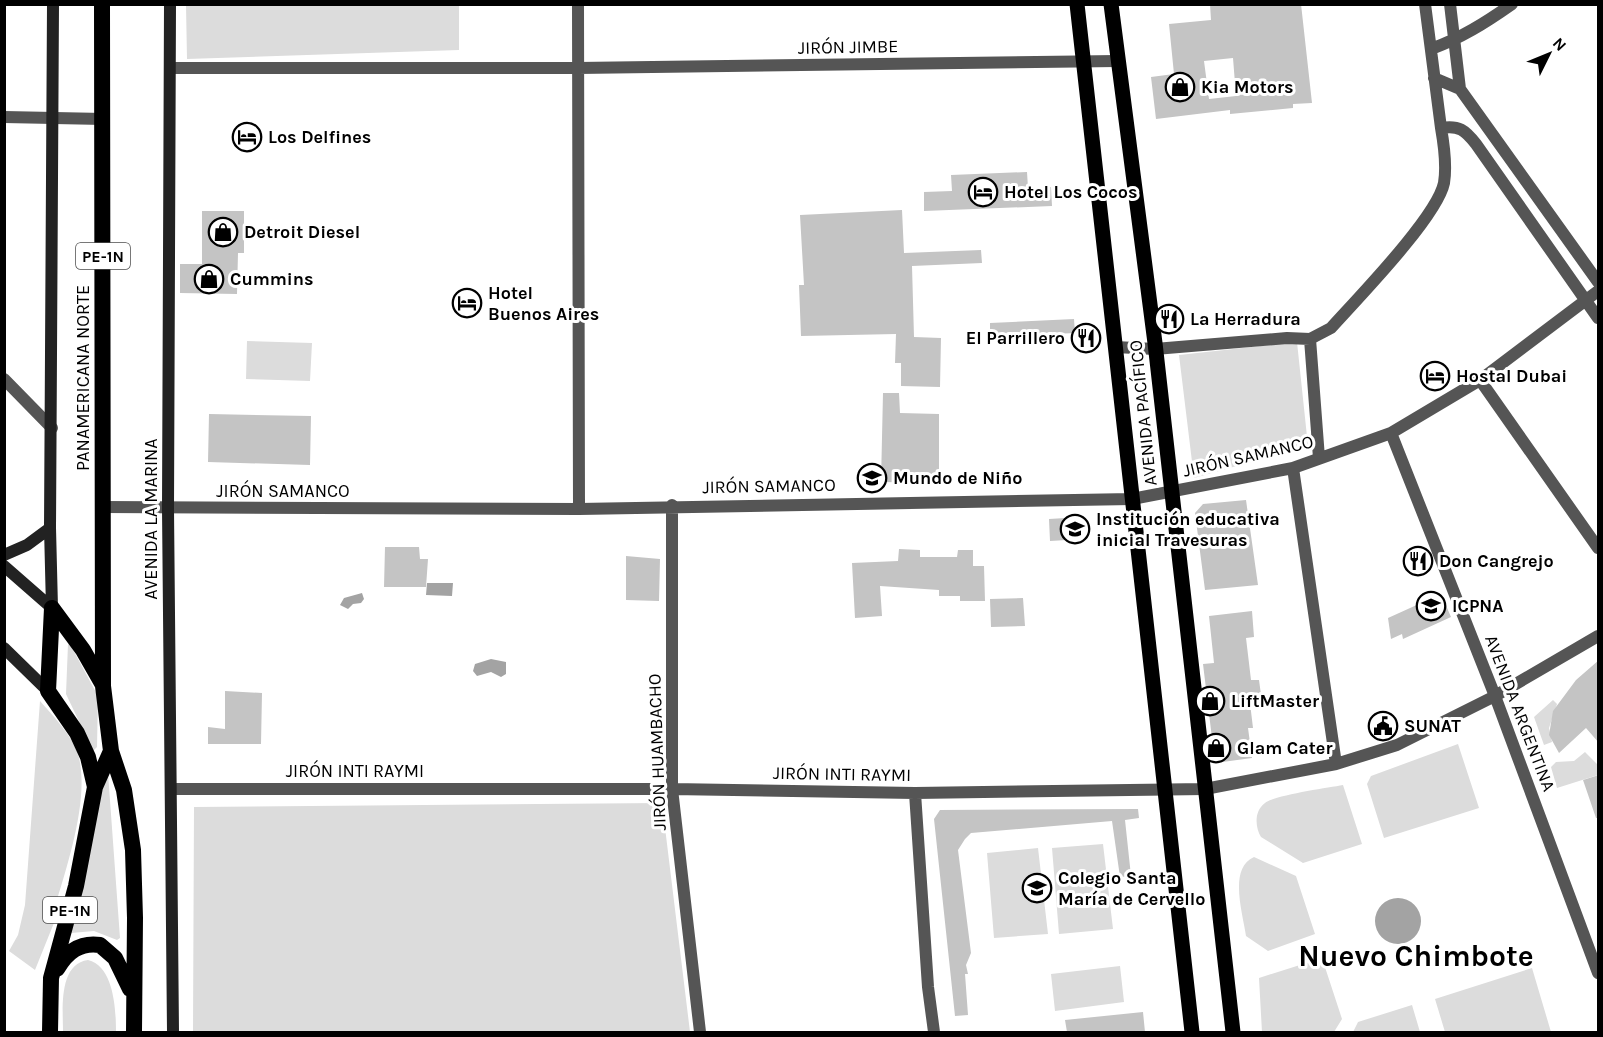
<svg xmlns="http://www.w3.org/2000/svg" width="1603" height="1037" font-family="Karla,sans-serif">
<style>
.green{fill:#dcdcdc}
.water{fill:#a3a3a3}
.building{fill:#c4c4c4;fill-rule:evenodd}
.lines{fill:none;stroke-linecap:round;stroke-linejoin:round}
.minor{stroke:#555;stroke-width:12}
.secondary{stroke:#222;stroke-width:12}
.primary{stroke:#000;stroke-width:15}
.trunk{stroke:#000;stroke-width:16}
.labels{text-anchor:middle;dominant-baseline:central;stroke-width:6;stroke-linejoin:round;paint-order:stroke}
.shield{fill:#fff;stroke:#4c4c4c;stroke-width:1.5}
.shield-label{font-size:16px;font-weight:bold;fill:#000}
.street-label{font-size:18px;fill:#000;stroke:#fff}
.poi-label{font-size:18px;font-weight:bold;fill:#000;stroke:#fff;text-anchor:start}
.town-label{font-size:30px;font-weight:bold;fill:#000;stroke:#fff}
</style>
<rect width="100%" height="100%" fill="#fff"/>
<path class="green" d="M186 5H459V50L187 59Z
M247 341 312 343 310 381 246 379Z
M1297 342 1308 446 1194 478 1179 355Z
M68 644 71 646 98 696 97 747 93 751 66 694Z
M1553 700 1557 704 1549 728 1552 742 1544 745 1534 717Z
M40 701C53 716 71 734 78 754 90 795 69 860 57 900L62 903 35 970 9 951 18 935 25 905Z
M1458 744 1479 808 1384 838 1367 784 1371 776Z
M1585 752 1598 765V775L1557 788 1551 767 1556 762 1574 761Z
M108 773 120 938 117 940 94 931 71 933 104 777Z
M1343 785 1362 844 1303 863 1261 837C1255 827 1254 811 1265 803 1275 795 1327 788 1343 785Z
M662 803 690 1032H193L194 807Z
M1103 844 1113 929 1059 934 1052 848Z
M1038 848 1048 934 994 938 987 853Z
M1254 857 1296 876 1315 934 1268 951 1246 936C1243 914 1228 868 1254 857Z
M1322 958 1342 1019 1334 1032H1262L1259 978Z
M88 960C114 966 116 1010 116 1032H63C63 1010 58 964 88 960Z
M1120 966 1124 1002 1055 1011 1051 974Z
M1532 968 1551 1032H1445L1435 999Z
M1412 1005 1420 1032H1353L1358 1022Z"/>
<path class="water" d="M427 583H453L452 596 426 595Z
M362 593 364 599 361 603 353 604 348 609 340 605 344 598Z
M491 659 506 662V674L501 677 491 672 477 676 473 671 475 664Z
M1375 921a23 23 0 1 1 46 0a23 23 0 1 1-46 0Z"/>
<path class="building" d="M1210 4H1301L1312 103 1293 104V108L1230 114V110L1156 119 1151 77 1174 74 1169 24 1211 20ZM1233 58 1236 96 1209 99 1204 61Z
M1027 172 1028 188 1051 187 1052 206 924 211V192L952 191 951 175Z
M902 210 904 253 981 250 982 263 912 266 914 337 941 338 940 387 901 386V363H895L896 334 801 336 799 285H804L800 215Z
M202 211H244V253H238L237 294 180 293V264H202Z
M1074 319 1075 333 990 337V323Z
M883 393H899L900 413 939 414V483L881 482Z
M209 414 311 416 310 465 208 462Z
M1246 500 1258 585 1205 590 1195 513 1203 504Z
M1082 517 1084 539 1050 541 1049 519Z
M385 547H419L420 559H428L426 587H384Z
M899 549 920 550V557H957L958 550H973V566H984L985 601H960V596H939V590L880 586 882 616 855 618 852 563 898 561Z
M626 556 660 559 659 601 626 600Z
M1441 594 1451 617 1403 639 1402 634 1391 639 1388 618Z
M1023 598 1025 626 991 627 990 599Z
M1252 611 1254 637 1246 638 1251 680H1259L1262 702 1250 703 1253 728H1248L1252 758 1215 763 1203 664 1214 663 1209 616Z
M1599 660V743L1586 728 1559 753 1549 735 1553 711 1576 680Z
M225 691 262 693 261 744H208V727L225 729Z
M1599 775V818H1596L1583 780Z
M1138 809 1139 818 1125 820 1131 876 1120 877 1112 821 971 833 965 839 958 850 971 953 966 965 968 974H965L968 1015 955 1016 934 819 940 810Z
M1143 1012 1145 1032H1067L1065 1020Z"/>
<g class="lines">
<path class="minor" d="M578 4 579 509
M1425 4 1441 128C1459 125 1465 130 1476 144L1598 318
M1450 4 1460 89
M1431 49C1461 38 1485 23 1512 4
M170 68H578L1117 61
M1434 78 1460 89 1598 282
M4 117 104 119
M1310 339 1319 458
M1115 347 1155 349 1287 338 1310 339 1331 328C1357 299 1437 217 1444 183 1447 165 1444 145 1441 128
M4 379 52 428
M1480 380 1598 548
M1391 433 1495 696 1598 973
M1293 468 1336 764
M672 505V789L700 1032
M102 507 579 509 1132 499 1293 468 1391 433 1480 380 1598 291
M171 789H672L915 793 1205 789 1336 764 1397 745 1495 696 1598 636
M915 793 928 987 934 1032"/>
<path class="secondary" d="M170 4 168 509 173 1032
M4 555 27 545 50 528
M4 566 52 608
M52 608 50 528 53 4
M4 648 48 691"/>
<path class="primary" d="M1077 4 1192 1032
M1111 4 1155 343 1233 1032"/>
<path class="trunk" d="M102 4 103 686 111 751 124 790 133 850 135 918 134 1032
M52 608 48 691 77 733 88 757 95 787
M52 608 83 650 103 685
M57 969C67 952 80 942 100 945L115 958 130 989
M50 1032 51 978 76 886 95 787 111 751"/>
</g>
<defs>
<g id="shop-ring" transform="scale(1.5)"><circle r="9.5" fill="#fff" stroke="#000" stroke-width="1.5"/><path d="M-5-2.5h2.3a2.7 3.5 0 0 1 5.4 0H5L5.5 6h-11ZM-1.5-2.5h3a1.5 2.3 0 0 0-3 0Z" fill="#000"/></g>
<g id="hotel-ring" transform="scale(1.5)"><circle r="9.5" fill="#fff" stroke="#000" stroke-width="1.5"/><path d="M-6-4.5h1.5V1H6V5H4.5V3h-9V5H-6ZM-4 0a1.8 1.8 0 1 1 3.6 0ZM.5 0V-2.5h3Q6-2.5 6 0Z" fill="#000"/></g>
<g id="restaurant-ring" transform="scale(1.5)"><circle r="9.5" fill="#fff" stroke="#000" stroke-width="1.5"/><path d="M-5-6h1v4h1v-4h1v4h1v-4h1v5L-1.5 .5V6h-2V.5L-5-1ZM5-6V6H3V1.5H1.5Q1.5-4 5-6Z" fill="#000"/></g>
<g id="university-ring" transform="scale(1.5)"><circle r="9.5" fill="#fff" stroke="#000" stroke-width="1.5"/><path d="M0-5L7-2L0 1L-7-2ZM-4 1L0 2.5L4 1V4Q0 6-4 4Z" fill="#000"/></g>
<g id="school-ring" transform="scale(1.5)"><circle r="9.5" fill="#fff" stroke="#000" stroke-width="1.5"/><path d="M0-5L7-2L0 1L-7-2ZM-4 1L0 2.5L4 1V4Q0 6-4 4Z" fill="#000"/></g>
<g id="civic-ring" transform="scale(1.5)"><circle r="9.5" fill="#fff" stroke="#000" stroke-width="1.5"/><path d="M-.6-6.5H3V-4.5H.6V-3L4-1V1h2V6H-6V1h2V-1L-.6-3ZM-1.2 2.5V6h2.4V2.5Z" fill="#000"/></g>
</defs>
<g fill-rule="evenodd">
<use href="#shop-ring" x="1180" y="87"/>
<use href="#hotel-ring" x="247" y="137"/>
<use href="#hotel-ring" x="983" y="192"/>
<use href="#shop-ring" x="223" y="232"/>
<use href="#shop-ring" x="209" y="279"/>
<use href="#hotel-ring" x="467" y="303"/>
<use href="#restaurant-ring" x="1169" y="319"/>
<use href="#restaurant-ring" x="1086" y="338"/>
<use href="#hotel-ring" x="1435" y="376"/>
<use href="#university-ring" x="872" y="478"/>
<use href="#school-ring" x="1075" y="529"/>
<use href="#restaurant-ring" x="1418" y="561"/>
<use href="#university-ring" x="1431" y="606"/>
<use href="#shop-ring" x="1210" y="701"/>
<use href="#civic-ring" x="1383" y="726"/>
<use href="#shop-ring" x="1216" y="748"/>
<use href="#university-ring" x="1037" y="888"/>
</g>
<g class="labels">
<g class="shield">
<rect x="76" y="243" width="54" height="26" rx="4.5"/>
<rect x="43" y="897" width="54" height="26" rx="4.5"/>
</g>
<g class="shield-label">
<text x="103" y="256">PE-1N</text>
<text x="70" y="910">PE-1N</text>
</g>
<g class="street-label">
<text transform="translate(848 47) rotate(-1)">JIRÓN JIMBE</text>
<text transform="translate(83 378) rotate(-90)">PANAMERICANA NORTE</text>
<text transform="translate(1143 413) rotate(-96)">AVENIDA PACÍFICO</text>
<text transform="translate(1248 456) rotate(-13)">JIRÓN SAMANCO</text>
<text transform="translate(769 486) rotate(-1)">JIRÓN SAMANCO</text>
<text x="283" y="491">JIRÓN SAMANCO</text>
<text transform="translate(151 519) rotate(-90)">AVENIDA LA MARINA</text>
<text transform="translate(1520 713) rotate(69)">AVENIDA ARGENTINA</text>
<text transform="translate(657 752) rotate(-92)">JIRÓN HUAMBACHO</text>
<text x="355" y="771">JIRÓN INTI RAYMI</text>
<text transform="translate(842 774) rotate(1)">JIRÓN INTI RAYMI</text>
</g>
<g class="poi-label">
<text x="1201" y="87">Kia Motors</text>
<text x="268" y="137">Los Delfines</text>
<text x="1004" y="192">Hotel Los Cocos</text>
<text x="244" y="232">Detroit Diesel</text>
<text x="230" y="279">Cummins</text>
<text x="488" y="293">Hotel<tspan x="488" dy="21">Buenos Aires</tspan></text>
<text x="1190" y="319">La Herradura</text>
<text x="1065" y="338" text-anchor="end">El Parrillero</text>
<text x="1456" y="376">Hostal Dubai</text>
<text x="893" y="478">Mundo de Niño</text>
<text x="1096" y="519">Institución educativa<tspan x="1096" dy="21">inicial Travesuras</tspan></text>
<text x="1439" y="561">Don Cangrejo</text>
<text x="1452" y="606">ICPNA</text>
<text x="1231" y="701">LiftMaster</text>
<text x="1404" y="726">SUNAT</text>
<text x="1237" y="748">Glam Cater</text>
<text x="1058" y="878">Colegio Santa<tspan x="1058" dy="21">María de Cervello</tspan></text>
</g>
<g class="town-label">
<text x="1416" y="956">Nuevo Chimbote</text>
</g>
</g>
<rect width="1603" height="1037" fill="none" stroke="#000000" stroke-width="12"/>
<g transform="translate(1549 54) rotate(47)" stroke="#ffffff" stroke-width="4.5" paint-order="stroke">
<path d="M0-4.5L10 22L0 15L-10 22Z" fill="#000000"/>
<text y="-9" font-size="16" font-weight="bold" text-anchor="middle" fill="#000000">N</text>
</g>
</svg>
